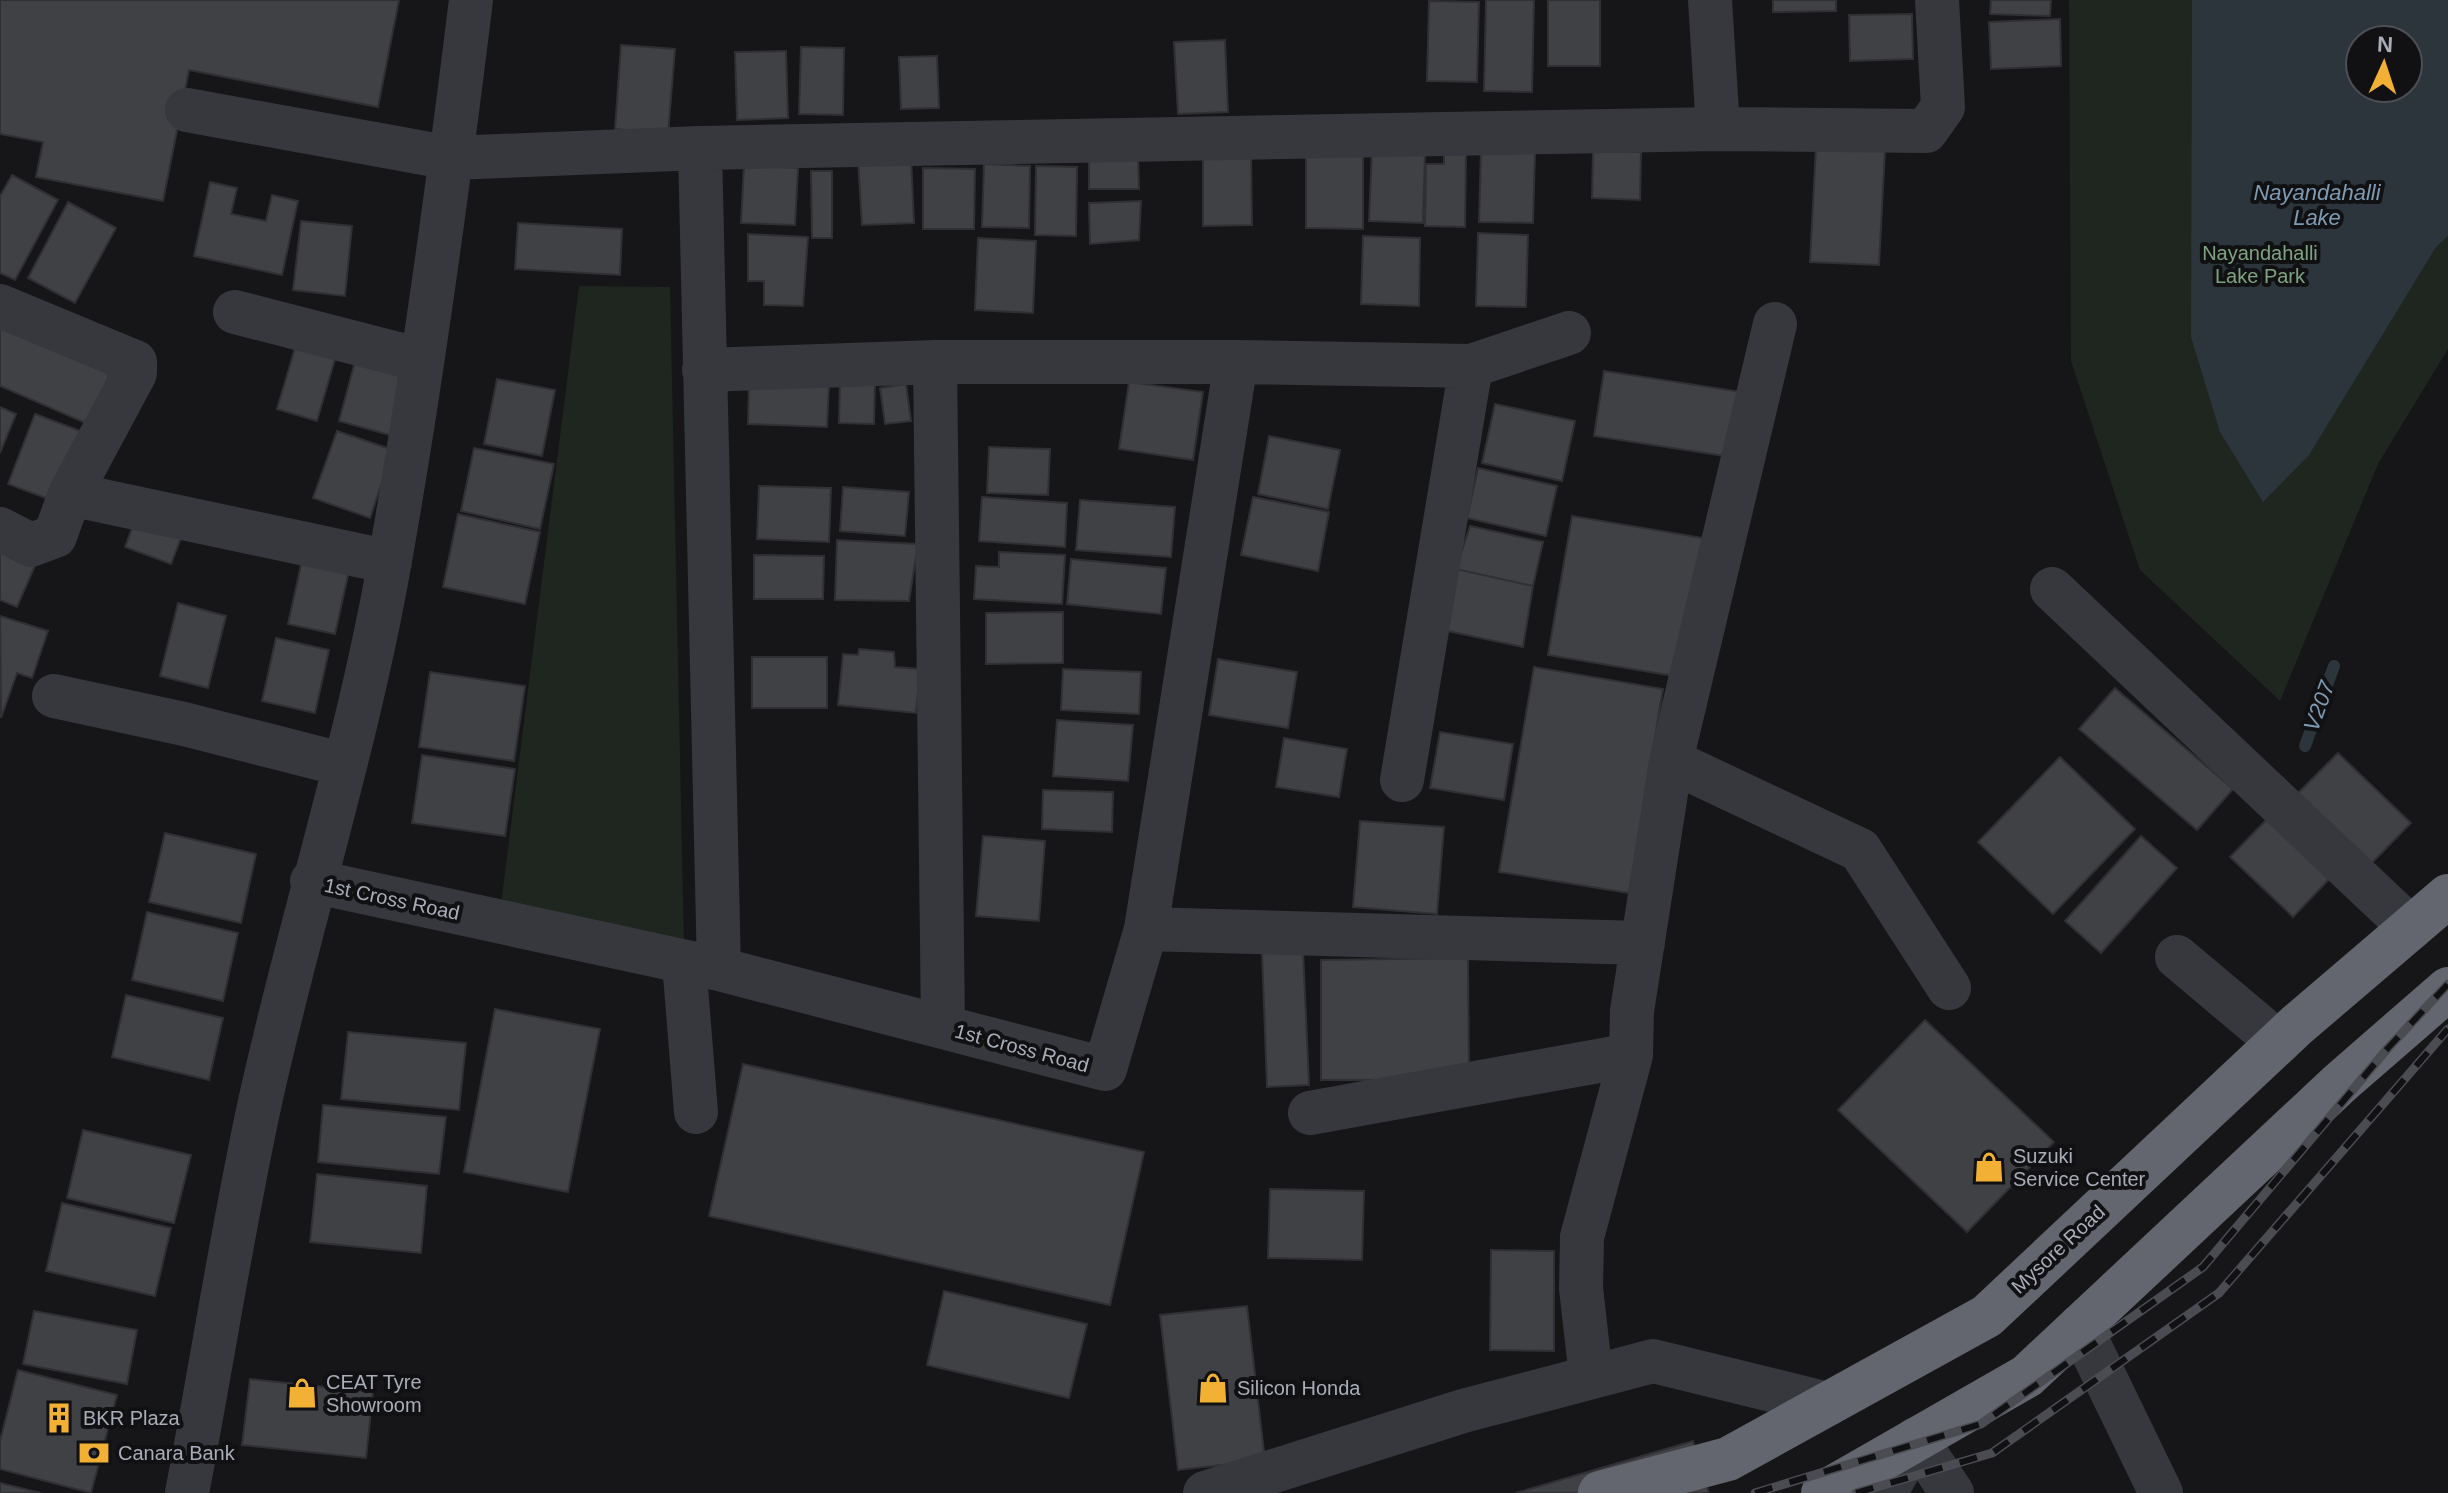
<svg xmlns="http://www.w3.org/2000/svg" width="2448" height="1493" font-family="Helvetica,sans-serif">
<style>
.green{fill:#1e261f;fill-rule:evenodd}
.water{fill:#2c353c;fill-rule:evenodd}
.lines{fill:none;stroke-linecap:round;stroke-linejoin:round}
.stream{stroke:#2c353c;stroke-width:12}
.building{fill:#404145;stroke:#303034;stroke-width:2}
.minor{stroke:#37383d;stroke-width:44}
.highway{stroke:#63666e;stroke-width:44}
.rail-casing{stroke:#4a4c52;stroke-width:9}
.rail{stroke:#111113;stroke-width:6;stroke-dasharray:18;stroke-linecap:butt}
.labels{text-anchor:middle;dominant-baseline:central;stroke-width:8;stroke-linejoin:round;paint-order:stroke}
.park-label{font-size:20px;fill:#7fa381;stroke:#111113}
.street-label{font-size:20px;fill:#a8adb8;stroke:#111113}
.poi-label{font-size:20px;fill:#a8adb8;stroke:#111113;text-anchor:start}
.water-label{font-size:22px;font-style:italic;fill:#7f9bb3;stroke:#111113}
</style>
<rect width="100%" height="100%" fill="#161618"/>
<path class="green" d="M2069 0H2448V349L2378 464 2280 701 2140 570 2071 361ZM2360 40H2408V88H2360Z
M579 286 670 287 684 947 500 912Z"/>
<path class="water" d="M2192 0H2448V236L2436 247 2309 455 2263 502 2220 432 2191 337ZM2360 40H2408V88H2360Z"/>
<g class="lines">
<path class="stream" d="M2305 746 2334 666"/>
</g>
<path class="building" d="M0 0H399L378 107 189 70 163 201 36 177 43 142 0 134Z
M1486 0H1534L1532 92 1484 91Z
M1548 0H1600V66H1548Z
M1773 0H1836V11L1773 12Z
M1991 0H2051L2050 16 1990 14Z
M1429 1 1479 2 1477 82 1427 81Z
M1912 14 1913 59 1850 61 1849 15Z
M2060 19 2061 66 1991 69 1989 22Z
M1225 40 1228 112 1178 114 1174 42Z
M621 45 675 49 668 134 615 129Z
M801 47 844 48 843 115 799 114Z
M786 51 788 118 737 120 735 52Z
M937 56 939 108 901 109 899 57Z
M1816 147 1885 150 1879 265 1810 262Z
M1372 149 1425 151 1423 223 1369 221Z
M1444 150 1466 151 1465 227 1425 226 1426 164H1444Z
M1481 150 1535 152 1533 223 1479 222Z
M1203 151H1251L1252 225 1203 226Z
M1593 151 1641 152 1640 200 1592 198Z
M1363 152V229L1306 228V153Z
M1089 156H1138L1139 189H1089Z
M911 157 914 223 862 225 858 160Z
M984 164 1030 166 1029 228 982 227Z
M744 165 798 168 795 225 741 223Z
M1036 166 1077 167 1076 236 1035 235Z
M923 168 975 169 974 229H923Z
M811 171H832V238H812Z
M12 175 58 200 15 280 0 273V196Z
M210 182 237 188 231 214 266 221 272 195 298 201 282 275 194 256Z
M1141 201 1139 240 1090 244 1089 203Z
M68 202 116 228 75 303 28 278Z
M301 221 352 226 345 296 293 290Z
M518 223 622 229 620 275 515 269Z
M1478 233 1528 235 1526 307 1476 306Z
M748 234 808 237 803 306 764 305V281H748Z
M1363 236 1420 238 1419 306 1361 304Z
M978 238 1036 241 1033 313 975 310Z
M0 319 113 365 90 425 0 386Z
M295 348 335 359 317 421 277 409Z
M356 358 407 372 390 435 339 421Z
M1604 371 1742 392 1732 457 1594 436Z
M497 379 555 390 542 456 484 444Z
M840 379 875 380 874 424 839 423Z
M749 382 829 384 827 427 748 424Z
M1129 382 1203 392 1193 460 1119 449Z
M906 384 911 421 885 424 880 388Z
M1495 404 1575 421 1562 481 1482 463Z
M0 407 16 414 0 453Z
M35 414 86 433 59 503 8 484Z
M337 431 393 450 370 518 313 498Z
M1269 436 1340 450 1328 509 1258 494Z
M989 447 1050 449 1048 495 987 493Z
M474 448 554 464 540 529 461 511Z
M1478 468 1557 486 1546 536 1467 518Z
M759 486 831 488 829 542 757 539Z
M843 487 909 492 905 536 840 531Z
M982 497 1067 503 1065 547 979 541Z
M1253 497 1329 512 1318 571 1241 555Z
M1080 500 1175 507 1171 557 1076 550Z
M458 514 540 532 525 604 443 587Z
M1572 516 1703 538 1680 677 1548 655Z
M136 518 182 535 171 564 125 547Z
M1470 526 1543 542 1533 586 1456 569Z
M837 540 918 544 909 601 835 600Z
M0 543 37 561 17 607 0 600Z
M999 552 1065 555 1062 604 974 599 976 566 999 567Z
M754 555 824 556 823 599H754Z
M303 556 350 566 335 634 288 624Z
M1071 559 1166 568 1161 614 1067 604Z
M1456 569 1533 586 1523 647 1443 630Z
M178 603 226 616 208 688 160 676Z
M1063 612V663L986 664V613Z
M0 616 48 631 32 678 17 673 1 718Z
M276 638 329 650 315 713 262 701Z
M859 649 894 652 895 667 920 669 916 713 838 705 843 654 858 655Z
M752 657H827V708H752Z
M1218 659 1297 672 1288 728 1209 715Z
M1534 667 1663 689 1629 893 1499 872Z
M1063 669 1141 672 1139 714 1061 710Z
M430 672 525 686 514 761 419 747Z
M2115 688 2233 789 2197 830 2079 729Z
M1057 720 1133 725 1128 781 1053 776Z
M1440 732 1513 744 1504 800 1430 788Z
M1284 738 1347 749 1339 797 1276 787Z
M2338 753 2411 823 2361 874 2288 803Z
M422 755 515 769 505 836 412 823Z
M2060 757 2135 829 2053 914 1978 842Z
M1043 790 1113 792 1112 832 1042 829Z
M2273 813 2335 873 2293 917 2230 857Z
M1360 821 1444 827 1437 914 1353 907Z
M165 833 256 854 241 923 149 902Z
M983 836 1045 841 1039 921 976 916Z
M2141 836 2177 868 2101 953 2065 921Z
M147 912 238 933 223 1001 132 980Z
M1303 950 1309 1085 1267 1087 1262 952Z
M1468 958 1469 1080H1321V960Z
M126 995 223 1018 209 1080 112 1057Z
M495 1009 600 1029 568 1192 464 1172Z
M1925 1020 2054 1142 1967 1232 1838 1110Z
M348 1032 466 1043 459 1110 341 1099Z
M743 1064 1144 1152 1110 1305 709 1216Z
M323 1105 446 1117 439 1174 318 1162Z
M83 1130 191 1155 174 1223 67 1198Z
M317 1174 427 1186 421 1253 310 1242Z
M1270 1189 1364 1191 1362 1260 1268 1258Z
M62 1203 171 1228 155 1296 46 1271Z
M1491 1250 1554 1251V1351L1490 1350Z
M944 1291 1087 1324 1069 1398 927 1365Z
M1247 1306 1265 1460 1178 1470 1160 1315Z
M34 1311 137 1330 127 1384 23 1364Z
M18 1370 117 1395 91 1493 0 1469V1441Z
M250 1379 373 1392 366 1458 242 1445Z
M1693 1441 1709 1493H1516Z
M0 1483 41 1493H0Z"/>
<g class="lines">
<path class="minor" d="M1710 0 1718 129
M187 110 451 158 700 148 1718 129 1926 131 1943 107 1937 0
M700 148 719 969
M0 306 135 362V373L70 494 55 536 31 545 0 529
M235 312 421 360
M935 362 943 1027
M704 370 935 362H1236
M70 494 390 562
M2052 589 2411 928
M54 696 184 724 345 765
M1671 761 1860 850 1949 988
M1402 780 1471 366
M312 881 719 969 1105 1069 1146 929 1643 943
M1146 929 1236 362 1471 366 1569 333
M2177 957 2278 1042
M684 962 696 1112
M1310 1113 1631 1055
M2080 1326 2161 1493
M1591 1377 1581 1288 1582 1237 1631 1055 1632 1011 1671 761 1775 324
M187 1493C212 1363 232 1231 260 1102 300 921 358 743 390 560 423 374 448 187 471 0
M1205 1493 1463 1411 1653 1361 1828 1404
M1885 1493 1916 1439 1952 1493"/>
<path class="highway" d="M1600 1493 1728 1459 1987 1316 2297 1025 2448 896
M1823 1493 2027 1376 2340 1083 2448 989"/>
<g class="rail-casing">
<path id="rail" d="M1755 1493 1981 1424 2203 1267 2388 1048 2448 984
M1856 1493 1992 1453 2219 1293 2448 1029"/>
</g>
<use href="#rail" class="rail"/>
</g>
<defs>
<g id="shop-bare" transform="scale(2.4)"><path d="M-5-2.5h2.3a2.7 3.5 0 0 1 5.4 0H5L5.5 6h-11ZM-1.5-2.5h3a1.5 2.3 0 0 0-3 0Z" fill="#f2b134" stroke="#111113" stroke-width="2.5" paint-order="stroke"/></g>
<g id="building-bare" transform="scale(2.4)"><path d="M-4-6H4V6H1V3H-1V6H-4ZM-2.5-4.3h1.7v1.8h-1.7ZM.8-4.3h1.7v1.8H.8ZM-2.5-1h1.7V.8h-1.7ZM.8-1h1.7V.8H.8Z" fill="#f2b134" stroke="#111113" stroke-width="2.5" paint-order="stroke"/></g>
<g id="bank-bare" transform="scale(2.4)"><path d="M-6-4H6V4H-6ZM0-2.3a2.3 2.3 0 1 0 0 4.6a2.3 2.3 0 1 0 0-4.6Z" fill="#f2b134" stroke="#111113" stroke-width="2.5" paint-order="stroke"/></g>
</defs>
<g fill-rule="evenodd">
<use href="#shop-bare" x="1989" y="1167"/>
<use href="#shop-bare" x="1213" y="1388"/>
<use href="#shop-bare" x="302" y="1393"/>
<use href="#building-bare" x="59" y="1418"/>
<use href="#bank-bare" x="94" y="1453"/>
</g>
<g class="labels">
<g class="park-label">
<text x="2260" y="253">Nayandahalli<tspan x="2260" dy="23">Lake Park</tspan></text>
</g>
<g class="street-label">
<text transform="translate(392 899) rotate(12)">1st Cross Road</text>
<text transform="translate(1022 1048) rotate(15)">1st Cross Road</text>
<text transform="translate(2058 1249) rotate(-43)">Mysore Road</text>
</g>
<g class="poi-label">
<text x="2013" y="1156">Suzuki<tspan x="2013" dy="23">Service Center</tspan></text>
<text x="326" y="1382">CEAT Tyre<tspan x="326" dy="23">Showroom</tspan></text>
<text x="1237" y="1388">Silicon Honda</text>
<text x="83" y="1418">BKR Plaza</text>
<text x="118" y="1453">Canara Bank</text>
</g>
<g class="water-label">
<text x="2317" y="192">Nayandahalli<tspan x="2317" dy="25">Lake</tspan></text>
<text transform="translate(2319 706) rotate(-70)">V207</text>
</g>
</g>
<g transform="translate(2384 64) rotate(3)"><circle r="38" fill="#111113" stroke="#4d4f55" stroke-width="2"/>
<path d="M0-6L14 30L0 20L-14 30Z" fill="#f2b134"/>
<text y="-12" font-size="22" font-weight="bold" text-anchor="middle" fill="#a8adb8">N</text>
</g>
</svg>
